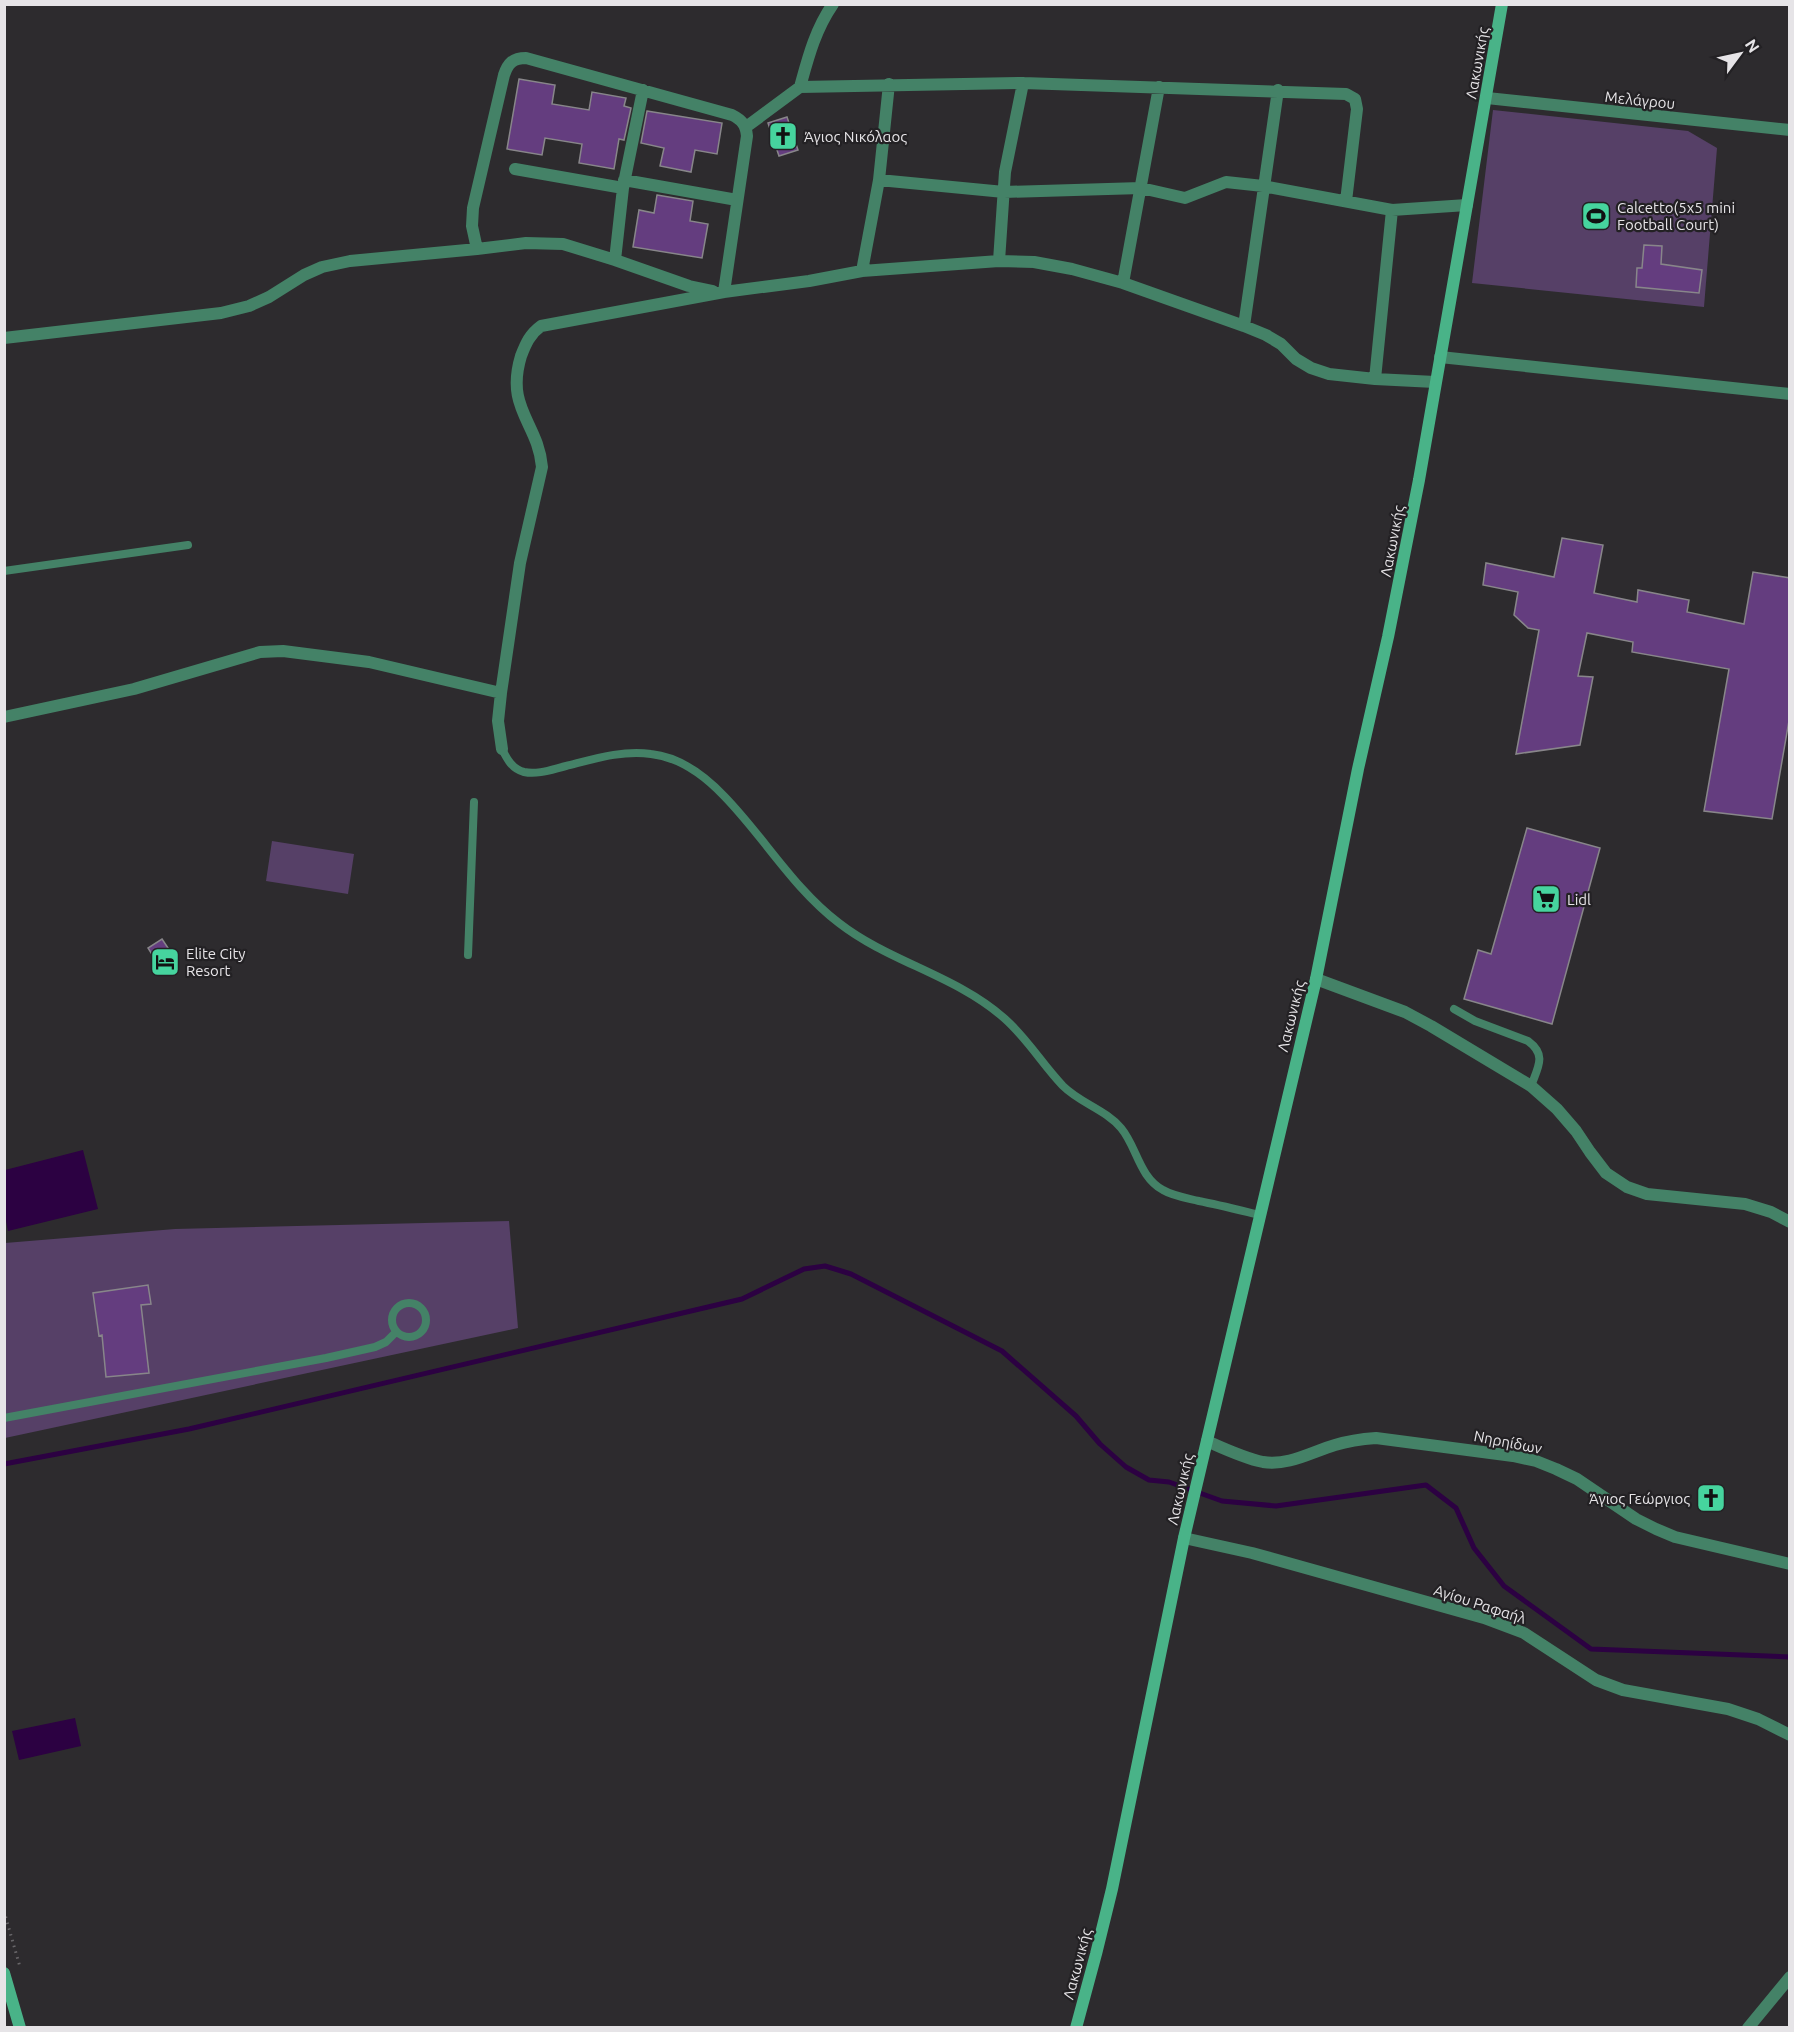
<svg xmlns="http://www.w3.org/2000/svg" width="1794" height="2032" font-family="Ubuntu,sans-serif">
<style>
.green{fill:#564067}
.water{fill:#2c0142}
.lines{fill:none;stroke-linecap:round;stroke-linejoin:round}
.stream{stroke:#2c0142;stroke-width:5}
.building{fill:#643d7f;stroke:#88868a;stroke-width:1.5}
.path{stroke:#686669;stroke-width:3;stroke-dasharray:1.5 4.5;stroke-linecap:butt}
.lane{stroke:#448267;stroke-width:8}
.street{stroke:#448267;stroke-width:12}
.secondary{stroke:#49b388;stroke-width:12}
.labels{text-anchor:middle;dominant-baseline:central;stroke-width:4.5;stroke-linejoin:round;paint-order:stroke}
.street-label{font-size:15px;fill:#e6e4e7;stroke:#232124}
.poi-label{font-size:15px;fill:#e6e4e7;stroke:#232124;text-anchor:start}
</style>
<rect width="100%" height="100%" fill="#2d2b2e"/>
<path class="green" d="M1493 110 1688 131 1717 148 1704 307 1472 283Z
M272 841 354 854 348 894 266 881Z
M509 1221 518 1328 5 1438V1243L175 1229Z"/>
<path class="water" d="M83 1150 98 1209 8 1231 5 1216V1170Z
M75 1718 81 1746 19 1760 12 1731Z"/>
<g class="lines">
<path class="stream" d="M4 1464 189 1429 742 1299 804 1269 825 1266 851 1274 1002 1351 1076 1416 1100 1444 1126 1467 1149 1480 1169 1482 1222 1501 1276 1506 1426 1485 1456 1508 1474 1548 1504 1586 1591 1649 1790 1657"/>
</g>
<path class="building" d="M519 79 555 85 552 104 589 110 592 92 626 98 624 106 631 108 624 140 619 139 614 169 579 163 582 144 545 138 542 155 507 149Z
M647 111 722 123 717 154 695 150 691 172 660 166 664 148 641 143Z
M787 117 798 150 779 156 768 123Z
M657 195 693 201 690 221 708 224 702 258 633 247 639 210 654 213Z
M1644 245 1662 246 1661 264 1702 270 1699 293 1636 287 1637 268H1642Z
M1562 538 1603 545 1594 593 1637 602 1638 590 1689 600 1687 612 1744 624 1753 572 1790 578V715L1772 819 1704 811 1729 669 1632 652 1633 642 1587 633 1578 676 1593 677 1580 745 1516 754 1539 630 1528 628 1514 615 1518 592 1483 585 1486 563 1554 577Z
M1527 828 1600 848 1552 1024 1464 999 1478 950 1491 954Z
M162 939 178 963 163 972 148 948Z
M148 1285 151 1304 141 1305 149 1373 106 1377 102 1335 99 1336 93 1293Z"/>
<g class="lines">
<path class="path" d="M4 1911 20 1967"/>
<path class="lane" d="M4 571 188 545
M502 749C507 759 512 769 524 772 538 775 553 769 566 766 594 759 622 750 651 754 679 757 705 776 724 796 764 837 793 888 839 923 889 962 955 975 1004 1018 1027 1038 1042 1064 1063 1086 1080 1103 1106 1110 1121 1128 1137 1147 1139 1177 1163 1190 1173 1196 1187 1198 1199 1201 1219 1205 1239 1210 1260 1215
M468 955 474 802
M1454 1009 1475 1021 1528 1041C1547 1055 1538 1067 1531 1086
M392 1320a17 17 0 1 1 34 0a17 17 0 1 1-34 0Z
M4 1418 326 1358 375 1347 386 1342 396 1332"/>
<path class="street" d="M800 87C808 58 815 30 833 4
M1487 98 1790 130
M746 127 800 87 1023 83 1346 94 1355 99 1357 109 1346 201
M515 169 623 188
M624 180 737 200
M879 180 1004 192 1141 188 1185 198 1226 182 1263 186 1392 210 1467 205
M477 249 472 226 473 208 504 75C508 63 513 58 526 58L732 115C742 120 746 125 747 136L724 292
M615 260 623 188 643 90
M999 261 1005 172 1023 83
M862 271 879 180 889 84
M1123 283 1159 87
M1244 326 1278 90
M4 338 221 313 249 306 269 297 304 275 322 267 350 261 477 249 526 243 563 244 615 260 689 286 713 291
M1440 357 1790 394
M1375 379 1392 210
M4 717 134 689 260 652 283 651 369 662 501 693
M502 749 498 721 501 693 520 563 542 467C538 422 505 409 521 356 526 343 530 334 541 326L724 292 809 281 862 271 999 261 1034 262 1072 269 1123 283 1244 326 1266 335 1281 344 1296 359 1311 368 1329 374 1375 379 1435 382
M1316 979 1405 1012 1431 1026 1531 1086 1557 1109 1576 1131 1590 1152 1606 1173 1627 1187 1647 1194 1745 1204 1771 1212 1790 1222
M1207 1441C1225 1449 1244 1458 1263 1462 1289 1466 1311 1452 1335 1445 1348 1441 1362 1439 1376 1438L1513 1456 1536 1461 1556 1469 1577 1479 1636 1519 1656 1529 1675 1537 1790 1564
M1184 1538 1252 1553 1484 1618 1524 1633 1596 1680 1623 1690 1728 1709 1758 1719 1790 1735
M1748 2028 1790 1977"/>
<path class="secondary" d="M4 1973 20 2028
M1076 2028 1096 1954 1112 1889 1184 1538 1316 979 1358 769 1388 637 1419 480 1502 4"/>
</g>
<defs>
<g id="church-square" transform="scale(1.5)"><rect x="-9" y="-9" width="18" height="18" rx="4" fill="#46d49e" stroke="#232124"/><path d="M-1.2-6h2.4v3.5h3.3v2.4h-3.3V6h-2.4V-.1h-3.3v-2.4h3.3Z" fill="#111"/></g>
<g id="stadium-square" transform="scale(1.5)"><rect x="-9" y="-9" width="18" height="18" rx="4" fill="#46d49e" stroke="#232124"/><path d="M0-5a6.5 5 0 1 0 0 10a6.5 5 0 1 0 0-10ZM-3.5-1.8h7v3.6h-7Z" fill="#111"/></g>
<g id="supermarket-square" transform="scale(1.5)"><rect x="-9" y="-9" width="18" height="18" rx="4" fill="#46d49e" stroke="#232124"/><path d="M-6-5.5h2.5l.6 2H6L4.5 2H-2.5L-4.4-4H-6ZM-1.5 3.2a1.3 1.3 0 1 0 .1 0ZM3 3.2a1.3 1.3 0 1 0 .1 0Z" fill="#111"/></g>
<g id="hotel-square" transform="scale(1.5)"><rect x="-9" y="-9" width="18" height="18" rx="4" fill="#46d49e" stroke="#232124"/><path d="M-6-4.5h1.5V1H6V5H4.5V3h-9V5H-6ZM-4 0a1.8 1.8 0 1 1 3.6 0ZM.5 0V-2.5h3Q6-2.5 6 0Z" fill="#111"/></g>
</defs>
<g fill-rule="evenodd">
<use href="#church-square" x="783" y="136"/>
<use href="#stadium-square" x="1596" y="216"/>
<use href="#supermarket-square" x="1546" y="899"/>
<use href="#hotel-square" x="165" y="962"/>
<use href="#church-square" x="1711" y="1498"/>
</g>
<g class="labels">
<g class="street-label">
<text transform="translate(1477 63) rotate(-80)">Λακωνικής</text>
<text transform="translate(1640 100) rotate(6)">Μελάγρου</text>
<text transform="translate(1392 541) rotate(-79)">Λακωνικής</text>
<text transform="translate(1291 1016) rotate(-76)">Λακωνικής</text>
<text transform="translate(1508 1442) rotate(11)">Νηρηίδων</text>
<text transform="translate(1180 1489) rotate(-77)">Λακωνικής</text>
<text transform="translate(1480 1604) rotate(18)">Αγίου Ραφαήλ</text>
<text transform="translate(1077 1964) rotate(-75)">Λακωνικής</text>
</g>
<g class="poi-label">
<text x="804" y="136">Άγιος Νικόλαος</text>
<text x="1617" y="207">Calcetto(5x5 mini<tspan x="1617" dy="17">Football Court)</tspan></text>
<text x="1567" y="899">Lidl</text>
<text x="186" y="953">Elite City<tspan x="186" dy="17">Resort</tspan></text>
<text x="1690" y="1498" text-anchor="end">Άγιος Γεώργιος</text>
</g>
</g>
<rect width="1794" height="2032" fill="none" stroke="#e6e4e7" stroke-width="12"/>
<g transform="translate(1740 54) rotate(57)" stroke="#232124" stroke-width="4.5" paint-order="stroke">
<path d="M0-4.5L10 22L0 15L-10 22Z" fill="#e6e4e7"/>
<text y="-9" font-size="16" font-weight="bold" text-anchor="middle" fill="#e6e4e7">N</text>
</g>
</svg>
